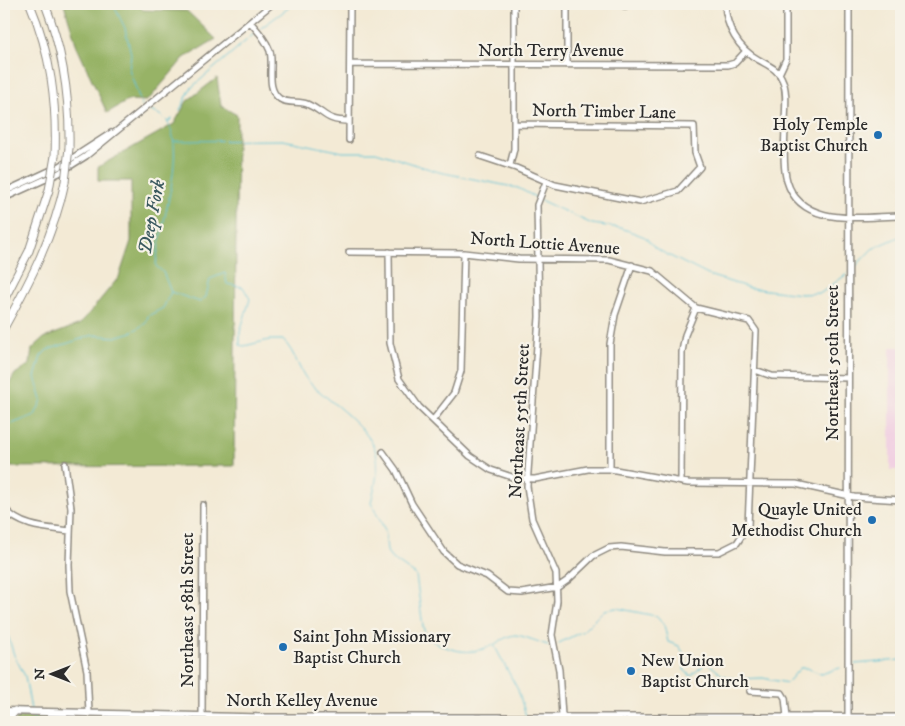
<svg xmlns="http://www.w3.org/2000/svg" width="905" height="726" font-family="'IM FELL DW Pica',serif">
<style>
.built{fill:#f1d0e2}
.forest{fill:#97b366;stroke:#616f48}
.lines{fill:none;stroke-linecap:round;stroke-linejoin:round}
.stream{stroke:#59c1d6;stroke-width:1}
.minor-casing{stroke:#8f8a80;stroke-width:8}
.major-casing{stroke:#8f8a80;stroke-width:9}
.highway-casing{stroke:#8f8a80;stroke-width:9}
.minor{stroke:#fff;stroke-width:5}
.major{stroke:#fff;stroke-width:6}
.highway{stroke:#fff;stroke-width:7}
.highway-bridge-casing{stroke:#8f8a80;stroke-width:9;stroke-linecap:butt}
.highway-bridge{stroke:#fff;stroke-width:7}
.poi-dot{fill:#1f6fb2;stroke:#f7f3e8;stroke-width:2}
.labels{text-anchor:middle;dominant-baseline:central;stroke-width:4.5;stroke-linejoin:round;paint-order:stroke}
.street-label{font-size:18px;fill:#2b2b2b;stroke:#f7f3e8}
.poi-label{font-size:18px;fill:#2b2b2b;stroke:#f7f3e8;text-anchor:end}
.water-label{font-size:19px;font-style:italic;fill:#39585e;stroke:#f7f3e8}
</style>
<rect width="100%" height="100%" fill="#f7f3e8"/>
<filter id="ink" filterUnits="userSpaceOnUse"><feTurbulence type="fractalNoise" baseFrequency=".02" numOctaves="2"/><feDisplacementMap in="SourceGraphic" scale="10" xChannelSelector="R" yChannelSelector="G"/><feConvolveMatrix kernelMatrix="1 2 1 2 8 2 1 2 1" color-interpolation-filters="sRGB"/></filter>
<filter id="wash" filterUnits="userSpaceOnUse"><feTurbulence type="fractalNoise" baseFrequency=".0096" numOctaves="4" result="noise"/><feDisplacementMap in="SourceGraphic" scale="20" xChannelSelector="R" yChannelSelector="G"/><feGaussianBlur stdDeviation="1.12" result="paint"/><feColorMatrix in="noise" values="0 0 0 0 0 0 0 0 0 0 0 0 0 0 0 0 0 1.4 0 .05"/><feComposite in="paint" operator="in"/></filter>
<g filter="url(#wash)">
<rect width="100%" height="100%" fill="#f3ead5"/>
<path class="built" d="M890 347H901V470H890Z"/>
<path class="forest" d="M64 4H137L143 10 187 11 216 39 184 58 151 97 146 101 129 100 107 113 77 47Z
M217 78 221 106 237 115 234 466 4 467V392L15 374 30 364 32 349 44 338 80 324 119 277 131 241V181H98V167L174 124 187 101Z
M19 717 170 720 503 722H14Z"/>
<g class="lines">
<path class="stream" d="M113 4 125 28 131 54 129 69 142 106
M261 28 294 4
M180 110 191 88 255 33
M168 122 172 119
M174 141 283 140 343 152H376L439 172 518 188 537 198
M540 200 592 224 621 228 645 237 655 248 666 254 708 275 750 288 801 294 821 293 847 274
M850 272 872 249 901 236
M171 292 200 302 206 297 210 279 225 273 227 284 243 287 250 299 240 332V345L244 346 269 340H283C296 353 298 370 309 382 328 401 375 430 377 458 379 474 374 488 371 503L385 530 387 551 390 557 416 575 423 627 427 638C451 651 468 657 493 645 501 641 506 636 515 635 522 635 540 643 548 645
M4 427 35 415 42 400 35 377 41 356 47 350 93 335 115 337 132 332 146 323 148 316 163 308 171 292 163 272 156 266C158 229 188 153 167 121 161 114 155 113 148 110
M4 623 14 655 25 676 31 710
M559 643 583 631 604 610 616 608 656 616 664 625 668 642 679 646 686 657 684 670 691 676 707 662 722 675 735 679 763 678 787 683 800 668H807L821 674 840 668
M494 645 518 690 526 716
M855 664 901 660
M32 714 35 722"/>
</g>
</g>
<g filter="url(#ink)">
<g class="lines">
<g class="minor-casing">
<path id="minor" d="M625 4V6
M725 4C726 27 738 49 759 60 767 65 778 69 782 79 788 91 785 111 785 124 785 143 782 164 787 181 801 229 864 216 901 216
M849 4 848 717H901
M676 5V4
M250 22C258 31 266 40 270 51 274 66 265 89 280 99 288 104 299 101 307 104 326 112 324 121 349 121
M350 64 728 65 735 63 746 51
M567 65V4
M779 74 786 59V4
M349 140 350 4
M480 156 516 168 555 185 640 202 678 191 700 167 695 153 694 126 514 124
M510 165 514 149V4
M546 182 537 205 539 317 527 486 532 519 556 573 557 601 552 635 559 670 562 716
M4 192 60 166 111 133
M4 198 59 173 86 156 272 4
M349 252 464 253 519 259 609 260 652 271 696 308 749 321 756 331 748 526 737 543 719 552H665L621 547 609 548 593 556 568 580 558 587 522 593 508 592 487 576 457 564 444 552 412 504 396 470 383 452
M389 252 390 343 399 379 419 407 470 456 491 470 515 478 535 479 588 469H610L688 483 796 484 854 497 901 500
M755 370 772 376 848 378
M433 420 454 393 461 371 464 253
M65 464 71 508 69 565 70 591 87 671 89 713 265 717H813
M610 469V344L615 315 632 265
M681 482 682 352 685 335 696 308
M5 509C21 528 48 528 70 531
M750 691 782 693 785 698 787 717
M202 716 203 505"/>
</g>
<g class="major-casing">
<path id="major" d="M4 711 89 713
M813 717H848V722"/>
</g>
<g class="highway-casing">
<path id="highway" d="M30 4C51 54 57 103 55 156
M45 4C63 50 70 98 69 148
M4 300 29 251 49 190
M4 328C30 281 54 235 65 182
M6 722 15 711"/>
</g>
<use href="#minor" class="minor"/>
<use href="#major" class="major"/>
<use href="#highway" class="highway"/>
<g class="highway-bridge-casing">
<path id="highway-bridge" d="M65 182 69 148
M49 190 55 156"/>
</g>
<use href="#highway-bridge" class="highway-bridge"/>
</g>
</g>
<g class="poi-dot">
<circle cx="878" cy="135" r="5"/>
<circle cx="872" cy="520" r="5"/>
<circle cx="283" cy="647" r="5"/>
<circle cx="631" cy="671" r="5"/>
</g>
<g class="labels">
<g class="street-label">
<text x="551" y="51">North Terry Avenue</text>
<text transform="translate(604 112) rotate(1)">North Timber Lane</text>
<text transform="translate(545 244) rotate(4)">North Lottie Avenue</text>
<text transform="translate(833 363) rotate(-90)">Northeast 50th Street</text>
<text transform="translate(520 421) rotate(-87)">Northeast 55th Street</text>
<text transform="translate(188 610) rotate(-90)">Northeast 58th Street</text>
<text x="302" y="701">North Kelley Avenue</text>
</g>
<g class="poi-label">
<text x="868" y="125">Holy Temple<tspan x="868" dy="21">Baptist Church</tspan></text>
<text x="862" y="510">Quayle United<tspan x="862" dy="21">Methodist Church</tspan></text>
<text x="293" y="637" text-anchor="start">Saint John Missionary<tspan x="293" dy="21">Baptist Church</tspan></text>
<text x="641" y="661" text-anchor="start">New Union<tspan x="641" dy="21">Baptist Church</tspan></text>
</g>
<g class="water-label">
<text transform="translate(152 217) rotate(-79)">Deep Fork</text>
</g>
</g>
<rect width="905" height="726" fill="none" stroke="#f7f3e8" stroke-width="20"/>
<g transform="translate(52 674) rotate(270)" stroke="#f7f3e8" stroke-width="4" paint-order="stroke">
<path d="M0-4L9 19L0 12L-9 19Z" fill="#2b2b2b"/>
<text y="-8" font-size="14" font-weight="bold" text-anchor="middle" fill="#2b2b2b">N</text>
</g>
</svg>
